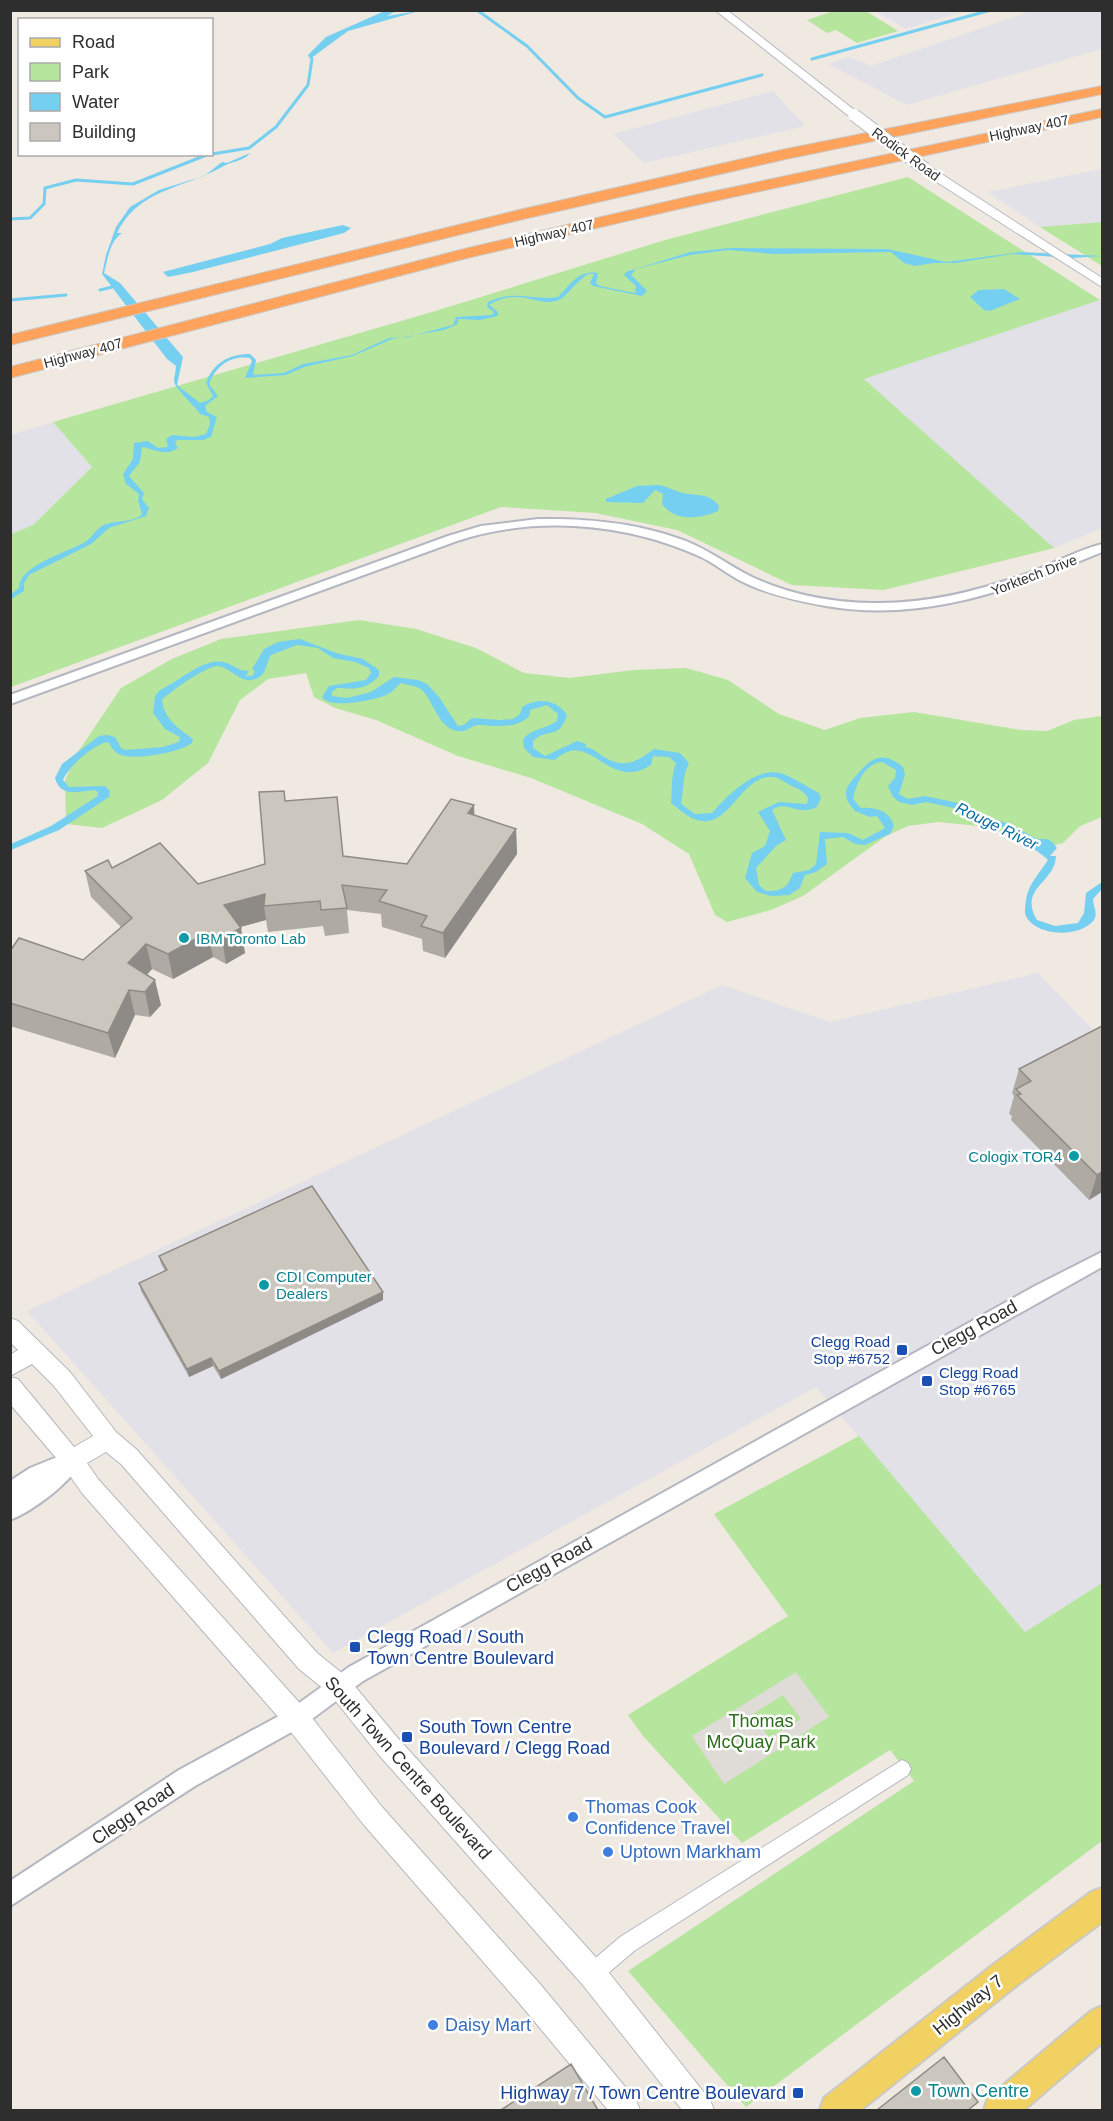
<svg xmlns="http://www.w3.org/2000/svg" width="1113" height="2121" font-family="Arial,sans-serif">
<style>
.industrial{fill:#e3e1e8}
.green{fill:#b6e59e}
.plaza{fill:#dfdcd8;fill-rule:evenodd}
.water{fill:#75cff0}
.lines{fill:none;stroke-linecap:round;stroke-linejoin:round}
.stream{stroke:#75cff0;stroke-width:3}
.minor-casing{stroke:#b4b7c1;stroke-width:2}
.tertiary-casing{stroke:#b4b7c1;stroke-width:4}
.secondary-casing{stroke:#b4b7c1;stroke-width:2}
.primary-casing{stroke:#c9c9c9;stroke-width:4}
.motorway-casing{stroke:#c9c9c9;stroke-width:2}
.minor{fill:#fff;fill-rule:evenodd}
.tertiary{fill:#fff;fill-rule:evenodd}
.secondary{fill:#fff;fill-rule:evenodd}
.primary{fill:#f2d163;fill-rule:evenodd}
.motorway{fill:#ffa35c;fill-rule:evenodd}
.secondary-bridge-casing{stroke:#b4b7c1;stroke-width:14;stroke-linecap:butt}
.secondary-bridge{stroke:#fff;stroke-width:12}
.wall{fill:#afaba4}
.shaded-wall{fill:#8e8b86}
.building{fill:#cbc7bf;stroke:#8e8b86;stroke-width:1.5}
.culture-dot{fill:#0f9aa8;stroke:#fff;stroke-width:2}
.transit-dot{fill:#1a4fb4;stroke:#fff;stroke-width:2}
.shop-dot{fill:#3f7fe0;stroke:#fff;stroke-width:2}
.labels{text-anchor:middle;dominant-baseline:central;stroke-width:5;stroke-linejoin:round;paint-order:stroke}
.far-street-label{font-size:14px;fill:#2e2e2e;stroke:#fff}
.culture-label{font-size:15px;fill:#0d838f;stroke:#fff;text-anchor:start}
.transit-label{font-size:15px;fill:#164399;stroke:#fff;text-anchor:end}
.water-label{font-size:16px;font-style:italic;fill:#0d6fa3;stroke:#fff}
.near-street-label{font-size:18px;fill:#2e2e2e;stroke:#fff}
.near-transit-label{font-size:18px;fill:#164399;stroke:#fff;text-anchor:start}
.near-park-label{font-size:18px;fill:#2c6e1b;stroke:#fff}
.near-shop-label{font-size:18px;fill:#366cbe;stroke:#fff;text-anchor:start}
.near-culture-label{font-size:18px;fill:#0d838f;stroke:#fff;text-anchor:start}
</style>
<rect width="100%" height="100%" fill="#efe9e1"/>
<path class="industrial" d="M875 11H965L906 29Z
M1032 11H1102V49L907 105 828 64 850 57 871 66Z
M773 91 805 126 644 163 613 134Z
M1102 169V222L1040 227 988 192Z
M1100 300 1102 301V528L1054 548 863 379Z
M53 422 92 467 33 525 11 534V435Z
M1038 973 1102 1039V1583L1025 1632 816 1387 333 1653 27 1311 722 985 830 1022Z"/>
<path class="green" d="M837 10 866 11 898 31 857 43 836 30 827 33 807 20Z
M908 177 1100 300 864 379 1054 548 884 590 792 585 677 530 595 513 501 507 11 687V534L33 525 92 467 53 422 432 312 665 240Z
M1102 222V266L1040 227Z
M359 620 416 629 476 648 524 673 570 678 633 670 686 668 728 680 779 714 825 730 860 718 914 712 1021 730 1047 731 1074 720 1102 716V817L1080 826 1063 843 1039 849 989 827 938 822 908 826 886 836 803 896 771 910 727 922 715 915 689 854 642 824 531 778 458 756 376 720 335 708 314 697 306 673 268 679 240 700 208 763 162 800 102 828 66 824 65 780 78 752 121 688 172 659 221 639Z
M859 1436 1025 1632 1102 1583V1841L746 2107 628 1971 914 1781 890 1750 742 1843 643 1736 628 1715 788 1616 714 1514Z"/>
<path class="plaza" d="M796 1672 829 1717 724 1784 692 1736ZM783 1695 801 1719 769 1738 753 1714Z"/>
<path class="water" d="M387 10 396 11 387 16 419 11 348 31 310 59 308 55 326 37Z
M250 153C243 162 231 161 222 167 184 188 137 190 117 233H122C109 242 108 259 104 273L120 283 183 357 177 385 200 403 209 400 213 396 206 383C213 363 229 354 250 354L256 360 253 375 284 373 303 364 352 355 389 338 408 337 453 325 456 317 492 315 494 312 487 307 488 302C515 289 531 301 558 297 570 285 578 270 598 273L596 283 600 286 635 293 636 286 624 275 626 272 690 252 730 248 888 249 946 262 1021 252 1102 256 1072 258 1012 254 956 263H933L915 266 904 263 891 252 775 254 728 250 690 255 636 269 631 275 647 291 642 296 593 286 590 283 594 274H588C578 280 567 295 561 299 540 310 521 285 489 305L498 312V316L480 320 458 319V324L444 330 392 339 353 356 304 367 286 375 245 378 252 361 250 358C230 355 216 366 209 384L218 396 205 406 207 412 217 417 211 437 203 440H177L175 443 178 448C166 457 154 449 142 447L140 462 129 476 144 493 142 499 149 508 146 516 109 528 91 544 29 575 24 583V591L11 599V594L19 588C18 566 68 552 85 542 92 538 95 530 102 526 114 519 133 524 142 514L138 500 139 494 126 484 123 474 133 459 134 443 148 441 158 448 168 447 166 439 172 435 194 437 206 434 210 424 209 417 200 414C195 406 175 389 174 381 174 376 176 371 176 366L167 359 102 274 106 255 116 227 130 207 159 190 204 176 222 162 227 163Z
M343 225 351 228 344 233 193 272 168 277 163 272 270 244 282 238Z
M1004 289 1020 299 990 311 984 310 970 297 979 290Z
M659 485C668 487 675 491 683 493 697 496 710 493 719 506L718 511C700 519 675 522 662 504L663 494 655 490 643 503 606 502V499L637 486Z
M300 639 336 653 363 659 379 670V676C366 690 355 689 337 688L332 692V696L347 698 371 692 394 677 418 680 427 684 439 697 458 726 464 725 472 718 500 720 513 719 520 714 522 707C537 697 557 699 567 715 559 741 547 727 533 741V748L545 756 577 741 586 744V747C596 749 600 756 608 759 626 769 639 760 654 749L680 753 689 763 685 773 681 804 695 814 712 813C726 797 755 767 780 773 793 777 807 787 819 793L821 798 817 807C797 817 787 799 772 810L786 840 776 846 756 868 759 885 766 891C782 892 788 887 793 873L809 870 816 864 820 832 848 833 863 840 885 828 877 816 870 817 855 811C851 806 846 801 846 794 846 786 850 783 855 777 870 759 881 749 903 767L905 775 899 794 908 799 925 796 958 803 976 813 1009 824 1037 839C1048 839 1050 838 1057 848L1050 856H1056C1055 883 1018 888 1037 920L1055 926 1078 923 1084 913 1086 893 1102 882V889L1093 899C1093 907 1099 914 1093 921 1079 938 1034 937 1025 914 1025 887 1034 881 1048 860L1046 858 1008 829 970 818 958 809 926 802 912 805 899 802 893 797 888 786 895 778 896 770 882 762C865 763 856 784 853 799L861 808C875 807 890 811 894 826L890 834 865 845 855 844 843 837 825 839 827 864 816 872 805 875 800 888 789 895 771 896 757 892 745 878 752 853 765 846 770 831 758 812 779 802 807 804 808 798C803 790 798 789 790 785 784 782 779 777 772 777 745 775 732 818 708 821 693 823 682 811 671 803 672 791 671 775 676 763L669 757 653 756 651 765C607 793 591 727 555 760L533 757 524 748 523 739C531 729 546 729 557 721L558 714 547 705 530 710 529 717C513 729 499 726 480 725 472 724 467 733 458 731 439 729 434 703 423 691 419 686 407 685 401 683 396 686 395 690 390 693 379 700 329 710 322 697L329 686 366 680 371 673 369 668 355 662 333 658 318 648 297 645 271 655C267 661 266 672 261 676 243 689 233 668 218 666 208 665 169 692 162 700 164 719 179 729 193 739L192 743C179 753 136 760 121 755 114 753 112 747 108 742 95 743 68 767 63 780L69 787 105 786 110 791 109 797 59 830 11 850V844L51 826 98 796V792L94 790C77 792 60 797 55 778L62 764 99 736 107 735 115 737 121 748 126 750 163 747 179 742 180 737 165 729 153 713 155 696 160 690C179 682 202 658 223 662 233 664 237 671 249 671L246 676H252L255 671 252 669 264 649 278 642Z"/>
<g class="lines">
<path class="stream" d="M477 10 527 46 578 98 605 117 762 75
M812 59 991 10
M212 154 249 148 276 127 308 85 312 59
M10 219 30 218 44 204 45 188 76 180 133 184 209 154
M100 290 112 287
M10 300 66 295"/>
<g class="minor-casing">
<path id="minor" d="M902 1760 908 1763 911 1769 908 1775 634 1951 599 1981 592 1983 585 1981 583 1974 585 1967 620 1937Z"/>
</g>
<g class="tertiary-casing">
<path id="tertiary" d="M538 519C588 518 639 523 686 541 709 550 728 565 750 576 787 594 833 603 874 603 930 604 983 590 1034 571 1056 562 1079 550 1102 544V552C1014 589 924 623 826 606 798 601 765 594 739 580 726 573 714 563 701 557 627 523 535 515 457 541L10 704V695L448 536 481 526Z
M1102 1252V1267L363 1681 304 1725 195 1786 10 1906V1881L179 1770 288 1711 349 1667 1035 1286Z
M72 1451 79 1454 82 1460C72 1482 33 1511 10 1520V1481L30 1468Z"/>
</g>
<g class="secondary-casing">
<path id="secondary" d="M715 10H727L858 113V117H850Z
M921 166H929L1102 278V287L921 172Z
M10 1318 18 1321 70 1372 116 1432 137 1450 317 1653 348 1678 396 1736 602 1964 710 2100 714 2110H682L582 1984 378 1754 330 1694 299 1669 121 1464 106 1452 87 1463 98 1479 305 1709 382 1807 540 1984 636 2100 640 2110H608L520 2004 364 1825 287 1727 82 1493 64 1467 10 1404V1377L18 1379 74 1447 93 1436 54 1386 32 1364 10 1376V1355L18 1350 10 1342Z"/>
</g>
<g class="primary-casing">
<path id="primary" d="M1102 1888V1922L1016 1986 861 2110H820L824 2098 994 1964 1091 1892Z
M1102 2006V2043L1024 2110H984L988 2098 1091 2011Z"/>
</g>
<g class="motorway-casing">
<path id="motorway" d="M1102 86V94L786 159 519 220 10 345V335L519 210 786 149Z
M1102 109V117L687 207 467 258 10 378V367L464 249 687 197Z"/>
</g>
<use href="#minor" class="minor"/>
<use href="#tertiary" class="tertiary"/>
<use href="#secondary" class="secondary"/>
<use href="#primary" class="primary"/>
<use href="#motorway" class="motorway"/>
<g class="secondary-bridge-casing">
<path id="secondary-bridge" d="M854 115 925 169"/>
</g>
<use href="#secondary-bridge" class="secondary-bridge"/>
</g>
<path class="wall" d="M285 801 343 856 407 864 475 816 516 829 517 854 445 958 423 951 422 939 382 927 381 914 347 910 349 933 325 936 323 926 268 932 266 920 240 927 245 953 226 964 213 957 173 979 152 969 147 975 161 1005 150 1017 135 1015 115 1058 10 1026V951L83 960 121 927 91 897 85 871 112 868 198 884 265 864Z
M1102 1026V1192L1089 1200 1011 1120 1012 1116 1009 1114 1014 1096 1012 1093 1019 1069Z
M159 1256 383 1300 221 1379 213 1366 189 1377 141 1291 139 1283 165 1271 161 1264Z"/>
<path class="shaded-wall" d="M474 805 475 830 468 813Z
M516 829 517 854 445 958 443 933Z
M265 894 264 906 266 920 229 930 224 905Z
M241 928 245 953 226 964 222 938Z
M208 932 213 957 173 979 168 954Z
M146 944 152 969 134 988 128 963Z
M155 980 161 1005 150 1017 145 992Z
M129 990 135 1015 115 1058 108 1033Z
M1102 1172V1192L1089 1200 1097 1175Z
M383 1292V1300L221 1379 219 1371Z
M211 1358 213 1366 189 1377 187 1369Z"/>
<path class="building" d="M284 791 285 801 337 797 343 856 407 864 451 799 474 805 468 813 516 829 443 933 421 926 427 916 379 901 387 890 342 885 347 908 321 910 320 901 264 906 265 894 224 905 241 928 222 938 208 932 168 954 146 944 128 963 155 980 145 992 129 990 108 1033 10 1003V951L19 938 83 960 132 918 85 871 108 860 112 868 160 843 198 884 265 864 259 792Z
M1102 1026V1172L1097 1175 1017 1095 1021 1094 1016 1089 1031 1081 1019 1069Z
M312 1186 383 1292 219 1371 211 1358 187 1369 139 1283 167 1270 159 1256Z
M944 2057 978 2102 968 2110H877Z
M571 2064 598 2110H501Z"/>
<g class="culture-dot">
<circle cx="184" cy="938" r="6"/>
<circle cx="1074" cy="1156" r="6"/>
<circle cx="264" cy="1285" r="6"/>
<circle cx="916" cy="2091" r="6"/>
</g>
<g class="transit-dot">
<rect x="896" y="1344" width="12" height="12" rx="3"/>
<rect x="921" y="1375" width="12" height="12" rx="3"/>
<rect x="349" y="1641" width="12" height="12" rx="3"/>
<rect x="401" y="1731" width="12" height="12" rx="3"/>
<rect x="792" y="2087" width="12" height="12" rx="3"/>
</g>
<g class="shop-dot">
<circle cx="573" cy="1817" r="6"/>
<circle cx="608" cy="1852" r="6"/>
<circle cx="433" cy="2025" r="6"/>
</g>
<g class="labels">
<g class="far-street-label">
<text transform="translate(1029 128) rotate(-12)">Highway 407</text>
<text transform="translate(906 154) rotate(36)">Rodick Road</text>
<text transform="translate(554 233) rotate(-13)">Highway 407</text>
<text transform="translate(83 353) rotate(-15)">Highway 407</text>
<text transform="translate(1034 575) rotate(-21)">Yorktech Drive</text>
</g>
<g class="culture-label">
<text x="196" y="938">IBM Toronto Lab</text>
<text x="1062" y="1156" text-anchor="end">Cologix TOR4</text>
<text x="276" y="1276">CDI Computer<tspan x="276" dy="17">Dealers</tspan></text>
</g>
<g class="transit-label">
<text x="890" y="1341">Clegg Road<tspan x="890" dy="17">Stop #6752</tspan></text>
<text x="939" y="1372" text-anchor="start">Clegg Road<tspan x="939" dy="17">Stop #6765</tspan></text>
</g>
<g class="water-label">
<text transform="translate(997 826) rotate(26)">Rouge River</text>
</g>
<g class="near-street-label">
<text transform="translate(974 1328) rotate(-29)">Clegg Road</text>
<text transform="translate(549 1565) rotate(-29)">Clegg Road</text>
<text transform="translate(408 1768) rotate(48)">South Town Centre Boulevard</text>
<text transform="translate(133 1814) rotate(-34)">Clegg Road</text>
<text transform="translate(968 2005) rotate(-39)">Highway 7</text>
</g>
<g class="near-transit-label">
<text x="367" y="1637">Clegg Road / South<tspan x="367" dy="21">Town Centre Boulevard</tspan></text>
<text x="419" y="1727">South Town Centre<tspan x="419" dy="21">Boulevard / Clegg Road</tspan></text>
<text x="786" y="2093" text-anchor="end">Highway 7 / Town Centre Boulevard</text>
</g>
<g class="near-park-label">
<text x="761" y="1721">Thomas<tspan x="761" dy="21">McQuay Park</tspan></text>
</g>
<g class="near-shop-label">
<text x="585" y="1807">Thomas Cook<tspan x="585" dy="21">Confidence Travel</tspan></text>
<text x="620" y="1852">Uptown Markham</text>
<text x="445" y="2025">Daisy Mart</text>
</g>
<g class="near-culture-label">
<text x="928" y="2091">Town Centre</text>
</g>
</g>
<rect width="1113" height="2121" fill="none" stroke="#2e2e2e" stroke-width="24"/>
<rect x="18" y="18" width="195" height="138" fill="#ffffff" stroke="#ababab" stroke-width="1.5"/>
<rect x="30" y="38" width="30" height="9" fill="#f2d163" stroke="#ababab" stroke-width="1.5"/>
<text x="72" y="48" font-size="18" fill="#2e2e2e">Road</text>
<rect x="30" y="63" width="30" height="18" fill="#b6e59e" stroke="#ababab" stroke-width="1.5"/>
<text x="72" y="78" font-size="18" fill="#2e2e2e">Park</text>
<rect x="30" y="93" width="30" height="18" fill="#75cff0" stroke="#ababab" stroke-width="1.5"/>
<text x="72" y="108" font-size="18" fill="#2e2e2e">Water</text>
<rect x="30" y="123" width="30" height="18" fill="#cbc7bf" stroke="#ababab" stroke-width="1.5"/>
<text x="72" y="138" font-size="18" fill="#2e2e2e">Building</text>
</svg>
